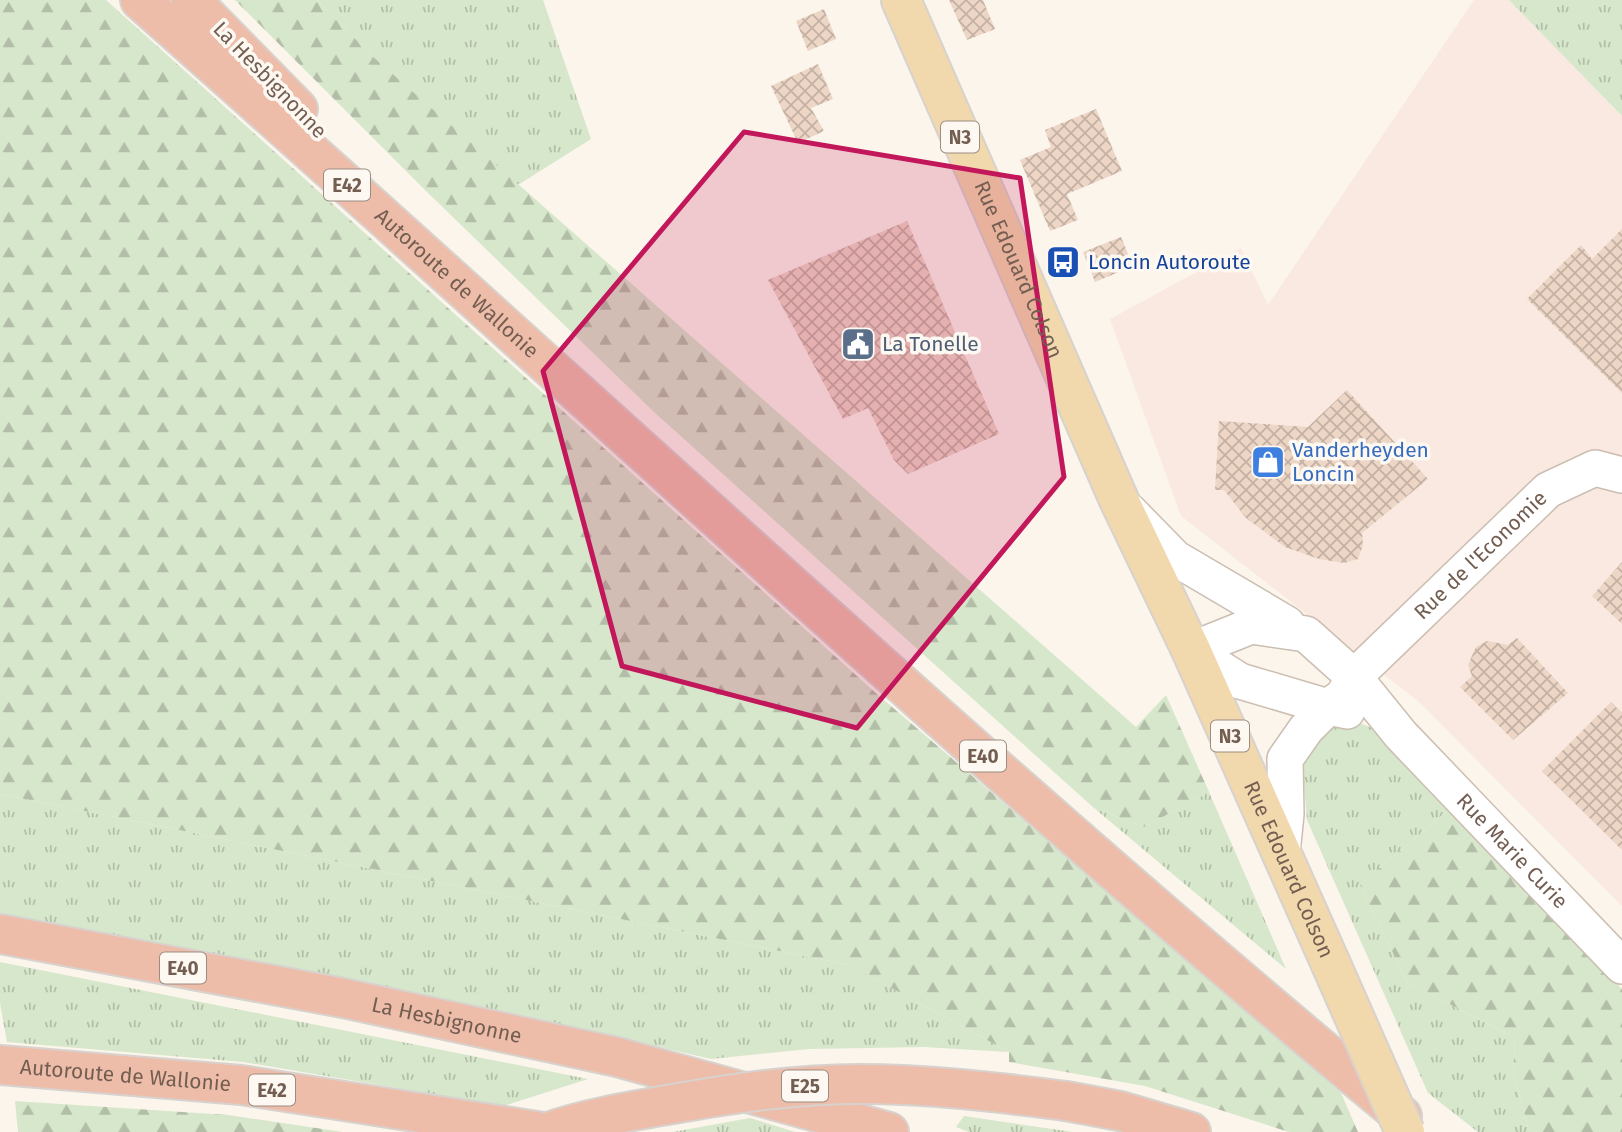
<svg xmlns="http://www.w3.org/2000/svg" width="1622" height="1132" font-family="'Fira Sans',sans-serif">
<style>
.commercial{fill:#f9e9e1}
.grass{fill:url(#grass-tufts)}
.forest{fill:url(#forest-firs)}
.building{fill:url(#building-cross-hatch)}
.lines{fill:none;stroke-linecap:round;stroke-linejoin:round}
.minor-casing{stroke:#ccbeb2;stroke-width:38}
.major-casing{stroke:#d8d2ce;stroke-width:42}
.highway-casing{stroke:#d8d2ce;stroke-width:42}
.minor{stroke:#fff;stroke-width:35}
.major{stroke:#f1d8ad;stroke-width:38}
.highway{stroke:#edbdaa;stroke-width:38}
.major-bridge-casing{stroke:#d8d2ce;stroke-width:42;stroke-linecap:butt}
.highway-bridge-casing{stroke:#d8d2ce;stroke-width:42;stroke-linecap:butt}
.major-bridge{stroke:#f1d8ad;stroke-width:38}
.highway-bridge{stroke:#edbdaa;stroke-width:38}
.marked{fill:#c2185b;fill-opacity:0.2;stroke:#c2185b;stroke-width:5;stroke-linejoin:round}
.labels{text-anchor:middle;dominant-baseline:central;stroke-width:7;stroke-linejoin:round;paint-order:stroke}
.shield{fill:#fdf9f2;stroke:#9c8c81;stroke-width:2}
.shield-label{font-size:19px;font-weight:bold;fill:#735e51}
.street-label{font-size:21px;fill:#735e51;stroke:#fdf9f2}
.transit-label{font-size:21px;fill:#164399;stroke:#fdf9f2;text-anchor:start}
.service-label{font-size:21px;fill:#4e5e75;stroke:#fdf9f2;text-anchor:start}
.shop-label{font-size:21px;fill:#366cbe;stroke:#fdf9f2;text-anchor:start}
</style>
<defs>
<pattern id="grass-tufts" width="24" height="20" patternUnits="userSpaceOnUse" patternTransform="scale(1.75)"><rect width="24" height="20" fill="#d6e7cb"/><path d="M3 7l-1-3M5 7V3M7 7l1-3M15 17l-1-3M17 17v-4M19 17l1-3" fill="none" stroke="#b2bea7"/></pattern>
<pattern id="forest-firs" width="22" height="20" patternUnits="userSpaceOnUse" patternTransform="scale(1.75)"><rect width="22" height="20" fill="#d6e7cb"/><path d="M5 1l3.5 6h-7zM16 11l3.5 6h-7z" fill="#b2bea7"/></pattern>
<pattern id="building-cross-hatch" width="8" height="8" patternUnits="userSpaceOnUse" patternTransform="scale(1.75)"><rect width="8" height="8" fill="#edd6c6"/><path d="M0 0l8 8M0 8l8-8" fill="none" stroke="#c4b1a3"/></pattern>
</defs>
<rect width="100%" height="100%" fill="#fbf5ec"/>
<path class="commercial" d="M1474 0H1509L1622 116V906L1418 701 1181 516 1110 319 1241 248 1268 305Z"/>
<path class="grass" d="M317 0H543L591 139 518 185 371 55Z
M1509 0H1622V116Z
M1344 717 1385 733 1448 810 1360 885 1407 982 1515 1038 1513 1071 1528 1127 1535 1132H1478L1428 1093 1307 820 1303 773 1306 747Z
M1209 792 1286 969 1094 808 1144 827Z
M0 794 849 965 1009 1052 924 1047 809 1049 711 1059 507 1012 0 913Z
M0 962 588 1079 503 1106 243 1062 7 1042 0 1003Z
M964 1116 1073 1132H969L956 1127Z
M750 1118 795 1132H673Z"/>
<path class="forest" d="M0 0H106L877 694 1341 1093 1358 1132H1289L1145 1086 1009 1062V1052L849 965 0 794Z
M235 0H317L371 55 1136 727 1166 695 1209 792 1144 827 1094 808 654 412 425 190Z
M1448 810 1622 989V1132H1535L1528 1127 1513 1071 1515 1038 1407 982 1360 885Z
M15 1101 228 1115 343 1132H18Z"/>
<path class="building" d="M949 0H983L995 29 967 40Z
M824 9 836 39 808 51 796 21Z
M818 64 833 99 811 108 824 131 798 143 771 86Z
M1096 109 1122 171 1067 194 1078 220 1050 231 1020 160 1051 147 1045 130Z
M907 221 999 434 908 474 894 460 868 408 843 419 768 280Z
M1622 229V393L1527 299 1581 245 1592 259Z
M1121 237 1133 266 1095 282 1083 252Z
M1347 390 1428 479 1362 533 1363 545 1358 559 1344 563 1319 559 1285 547 1246 518 1224 490H1215L1219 421 1308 427Z
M1622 562V624L1592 596Z
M1517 638 1568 693 1513 740 1460 687 1472 676 1468 665 1476 647 1487 641 1508 645Z
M1611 702 1622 713V850L1542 771Z"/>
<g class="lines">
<g class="minor-casing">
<g id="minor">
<path d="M1129 511 1175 558 1287 624"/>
<path id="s1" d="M1191 650 1251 626 1306 634 1354 677 1401 735 1622 966"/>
<path id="s2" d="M1191 650 1240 681 1328 707 1343 696 1354 677 1548 490 1595 468 1622 475"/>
<path d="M1282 853 1286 814 1285 759 1306 729 1328 707 1347 711"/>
</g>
</g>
<g class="major-casing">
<g id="major">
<path id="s3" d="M901 0 1119 500 1191 650 1330 962"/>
</g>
</g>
<g class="highway-casing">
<g id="highway">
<path id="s4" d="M140 0C561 371 969 758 1402 1116"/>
<path d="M191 0 298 109"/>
<path id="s5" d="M0 934 343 998 617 1057 889 1132"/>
<path id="s6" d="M0 1065 241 1085 543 1132"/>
<path d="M1066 1101 1120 1111 1191 1132"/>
</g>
</g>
<use href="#minor" class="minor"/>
<use href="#major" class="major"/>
<use href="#highway" class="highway"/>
<g class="major-bridge-casing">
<path id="major-bridge" d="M1330 962 1405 1132"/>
</g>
<g class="highway-bridge-casing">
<path id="highway-bridge" d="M548 1132C588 1118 632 1111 673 1104 735 1093 796 1084 859 1084 928 1084 997 1092 1066 1101"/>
</g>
<use href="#major-bridge" class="major-bridge"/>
<use href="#highway-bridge" class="highway-bridge"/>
</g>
<path class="marked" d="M744 132 1020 178 1064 477 857 728 622 666 543 371Z"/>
<defs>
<g id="bus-square" transform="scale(1.75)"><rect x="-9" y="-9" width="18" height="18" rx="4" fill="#1a4fb4" stroke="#fdf9f2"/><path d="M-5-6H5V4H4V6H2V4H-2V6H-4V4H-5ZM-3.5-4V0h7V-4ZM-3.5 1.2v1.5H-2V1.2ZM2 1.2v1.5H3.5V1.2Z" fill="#fff"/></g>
<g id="civic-square" transform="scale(1.75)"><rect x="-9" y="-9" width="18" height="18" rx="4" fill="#5c6f8a" stroke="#fdf9f2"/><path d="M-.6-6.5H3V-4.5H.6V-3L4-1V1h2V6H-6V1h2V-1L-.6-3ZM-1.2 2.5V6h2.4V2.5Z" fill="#fff"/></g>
<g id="shop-square" transform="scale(1.75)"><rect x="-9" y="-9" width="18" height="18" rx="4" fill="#3f7fe0" stroke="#fdf9f2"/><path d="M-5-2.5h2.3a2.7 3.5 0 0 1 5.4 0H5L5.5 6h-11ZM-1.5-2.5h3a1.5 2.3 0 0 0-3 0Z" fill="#fff"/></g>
</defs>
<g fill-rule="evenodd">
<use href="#bus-square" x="1063" y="262"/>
<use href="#civic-square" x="858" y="344"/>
<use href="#shop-square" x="1268" y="462"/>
</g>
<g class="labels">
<g class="shield">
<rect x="941" y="121.5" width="38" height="31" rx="5"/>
<rect x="324" y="169.5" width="46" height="31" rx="5"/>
<rect x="1211" y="720.5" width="38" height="31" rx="5"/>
<rect x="960" y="740.5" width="46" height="31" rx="5"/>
<rect x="160" y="952.5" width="46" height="31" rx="5"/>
<rect x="782" y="1070.5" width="46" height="31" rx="5"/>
<rect x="249" y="1074.5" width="46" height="31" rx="5"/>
</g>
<g class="shield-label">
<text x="960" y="137">N3</text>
<text x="347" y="185">E42</text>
<text x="1230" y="736">N3</text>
<text x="983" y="756">E40</text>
<text x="183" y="968">E40</text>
<text x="805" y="1086">E25</text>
<text x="272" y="1090">E42</text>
</g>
<g class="street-label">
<text transform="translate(270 80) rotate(46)">La Hesbignonne</text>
<text stroke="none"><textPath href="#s3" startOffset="294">Rue Edouard Colson</textPath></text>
<text stroke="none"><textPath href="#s4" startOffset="425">Autoroute de Wallonie</textPath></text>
<text stroke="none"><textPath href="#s2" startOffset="366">Rue de l'Economie</textPath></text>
<text stroke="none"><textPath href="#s1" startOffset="420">Rue Marie Curie</textPath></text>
<text stroke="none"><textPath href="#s3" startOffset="952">Rue Edouard Colson</textPath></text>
<text stroke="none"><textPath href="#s5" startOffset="455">La Hesbignonne</textPath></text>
<text stroke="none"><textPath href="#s6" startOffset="126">Autoroute de Wallonie</textPath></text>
</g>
<g class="transit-label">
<text x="1088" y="262">Loncin Autoroute</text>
</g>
<g class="service-label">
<text x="882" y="344">La Tonelle</text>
</g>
<g class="shop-label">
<text x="1292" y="450">Vanderheyden<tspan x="1292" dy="24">Loncin</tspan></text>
</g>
</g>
</svg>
